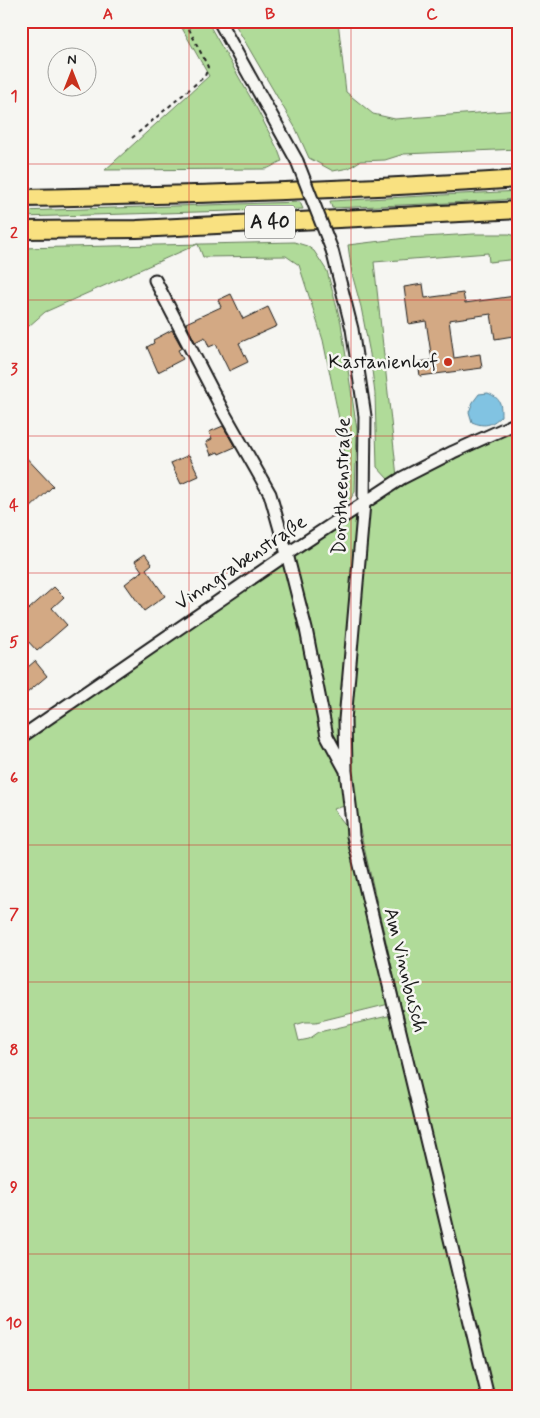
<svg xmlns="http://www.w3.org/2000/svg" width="540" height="1418" font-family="Mynerve,sans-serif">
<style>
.green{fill:#b0db99;stroke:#667c5a}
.water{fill:#81c3e2;stroke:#598093}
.building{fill:#d3a984;stroke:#1c1c1c}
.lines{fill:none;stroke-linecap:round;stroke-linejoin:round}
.minor-casing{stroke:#1c1c1c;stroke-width:15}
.highway-casing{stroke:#1c1c1c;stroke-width:20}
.path{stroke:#1c1c1c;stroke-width:2;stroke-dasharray:4 4;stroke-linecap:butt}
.minor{stroke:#f6f6f2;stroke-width:11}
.highway{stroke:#f9e181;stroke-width:16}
.minor-bridge-casing{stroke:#1c1c1c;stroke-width:15;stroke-linecap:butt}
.minor-bridge{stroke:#f6f6f2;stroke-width:11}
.grid{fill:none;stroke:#d62828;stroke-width:1;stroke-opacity:0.55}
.poi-dot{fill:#c8321e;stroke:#f6f6f2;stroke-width:2}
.labels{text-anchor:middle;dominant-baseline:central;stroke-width:5;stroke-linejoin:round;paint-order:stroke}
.shield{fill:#f6f6f2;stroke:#5d5d5c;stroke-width:1}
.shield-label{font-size:19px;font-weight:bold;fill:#1c1c1c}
.poi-label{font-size:20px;fill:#1c1c1c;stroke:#f6f6f2;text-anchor:end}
.street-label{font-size:20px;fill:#1c1c1c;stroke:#f6f6f2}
.neatline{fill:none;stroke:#d62828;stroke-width:2}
.grid-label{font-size:16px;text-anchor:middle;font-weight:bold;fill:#d62828}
</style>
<rect width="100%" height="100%" fill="#f6f6f2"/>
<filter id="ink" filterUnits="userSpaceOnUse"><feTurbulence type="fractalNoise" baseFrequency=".02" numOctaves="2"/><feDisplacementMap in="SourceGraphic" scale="10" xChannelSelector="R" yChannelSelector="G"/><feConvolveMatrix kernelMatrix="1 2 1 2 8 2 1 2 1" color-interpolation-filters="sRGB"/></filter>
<g filter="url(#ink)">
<path class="green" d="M178 21H207L257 109 278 150 282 161C276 163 270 169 264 169L105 170 209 76Z
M233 21H338L346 92 373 114 395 119 519 110V149L404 154 385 160 360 161 349 168 333 171 309 158 296 129Z
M519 191V199L449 203 332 208 330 201Z
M300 202 303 209 21 217V211Z
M474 234H509L519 237V259L489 262 488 253 374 262 397 477 388 479 377 467 375 394 370 354 361 307 352 274 348 245 406 238Z
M294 242 307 246 314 251 327 271 341 323 357 430 355 492 347 504 344 443 323 340 299 265 286 256 203 257 198 244 45 312 21 333V248Z
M519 428V1397H21V743L185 628 349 517 354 514H358L359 519 342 686V752L345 806 333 809 348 828 389 1004 316 1022H305L295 1025 299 1041 309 1039 319 1032 392 1015 432 1179 441 1178 354 804 348 720 366 514 369 506 376 499 399 486Z"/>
<path class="water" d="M488 393C501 399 501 403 501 416 491 426 484 427 472 422L469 412 473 402 479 394Z"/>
<path class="building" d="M423 284 425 298 463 293 465 303 515 296 517 312H519V335L495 339 491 314 449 320 454 358 480 354 482 368 420 376 418 362 432 360 426 321 409 324 404 287Z
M231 294 243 319 268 307 277 326 239 343 248 362 229 371 216 344 209 347 205 337 195 342 186 323 221 307 218 300Z
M172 330 182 348 178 350 183 359 158 372 147 347 154 343 153 340Z
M223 426 235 447 219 454 218 452 211 455 206 442 212 439 209 432Z
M21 452 53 486 21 517Z
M189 455 199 476 181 484 171 463Z
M145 554 152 564 146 569 165 596 144 611 125 584 142 571 135 561Z
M54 587 64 597 52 608 67 625 37 651 26 639 21 643V616Z
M35 661 47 676 21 698V673Z"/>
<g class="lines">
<g class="minor-casing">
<path id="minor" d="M219 21 297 161
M332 250 352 329 365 416 364 503 345 720 346 769
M155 280 224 413 270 494 287 554 306 629 327 736 346 771 352 822 353 836 488 1397
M21 737 287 554 402 478 453 452 519 422"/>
</g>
<g class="highway-casing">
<path id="highway" d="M21 198C187 195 353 190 519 179
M21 230 137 229 519 210"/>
</g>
<path class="path" d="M132 138 205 76 208 67 185 21"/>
<use href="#minor" class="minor"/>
<use href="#highway" class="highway"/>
<g class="minor-bridge-casing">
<path id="minor-bridge" d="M297 161 332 250"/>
</g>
<use href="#minor-bridge" class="minor-bridge"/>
</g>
</g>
<path class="grid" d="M189 21V1397M351 21V1397M21 164H519M21 300H519M21 436H519M21 573H519M21 709H519M21 845H519M21 982H519M21 1118H519M21 1254H519"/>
<circle class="poi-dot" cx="448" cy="362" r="5"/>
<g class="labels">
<rect class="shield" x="245" y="205.5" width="50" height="33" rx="4"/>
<g class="shield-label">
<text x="270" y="222">A 40</text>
</g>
<g class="poi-label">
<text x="438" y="362">Kastanienhof</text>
</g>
<g class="street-label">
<text transform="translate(342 486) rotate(-88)">Dorotheenstraße</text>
<text transform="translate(241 563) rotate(-34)">Vinngrabenstraße</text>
<text transform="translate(405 970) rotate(76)">Am Vinnbusch</text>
</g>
</g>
<rect width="540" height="1418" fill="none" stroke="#f6f6f2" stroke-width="55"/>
<g transform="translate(72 72)"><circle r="24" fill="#f6f6f2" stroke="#9f9f9c"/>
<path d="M0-4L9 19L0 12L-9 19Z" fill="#c8321e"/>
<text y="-8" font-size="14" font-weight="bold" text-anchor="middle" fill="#1c1c1c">N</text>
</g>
<rect x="28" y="28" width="484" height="1362" class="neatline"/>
<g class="grid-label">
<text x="108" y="19">A</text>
<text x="270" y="19">B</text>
<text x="432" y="19">C</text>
<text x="14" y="101">1</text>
<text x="14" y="238">2</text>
<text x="14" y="374">3</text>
<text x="14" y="510">4</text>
<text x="14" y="647">5</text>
<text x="14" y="783">6</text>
<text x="14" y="919">7</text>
<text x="14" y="1055">8</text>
<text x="14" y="1192">9</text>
<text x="14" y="1328">10</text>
</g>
</svg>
